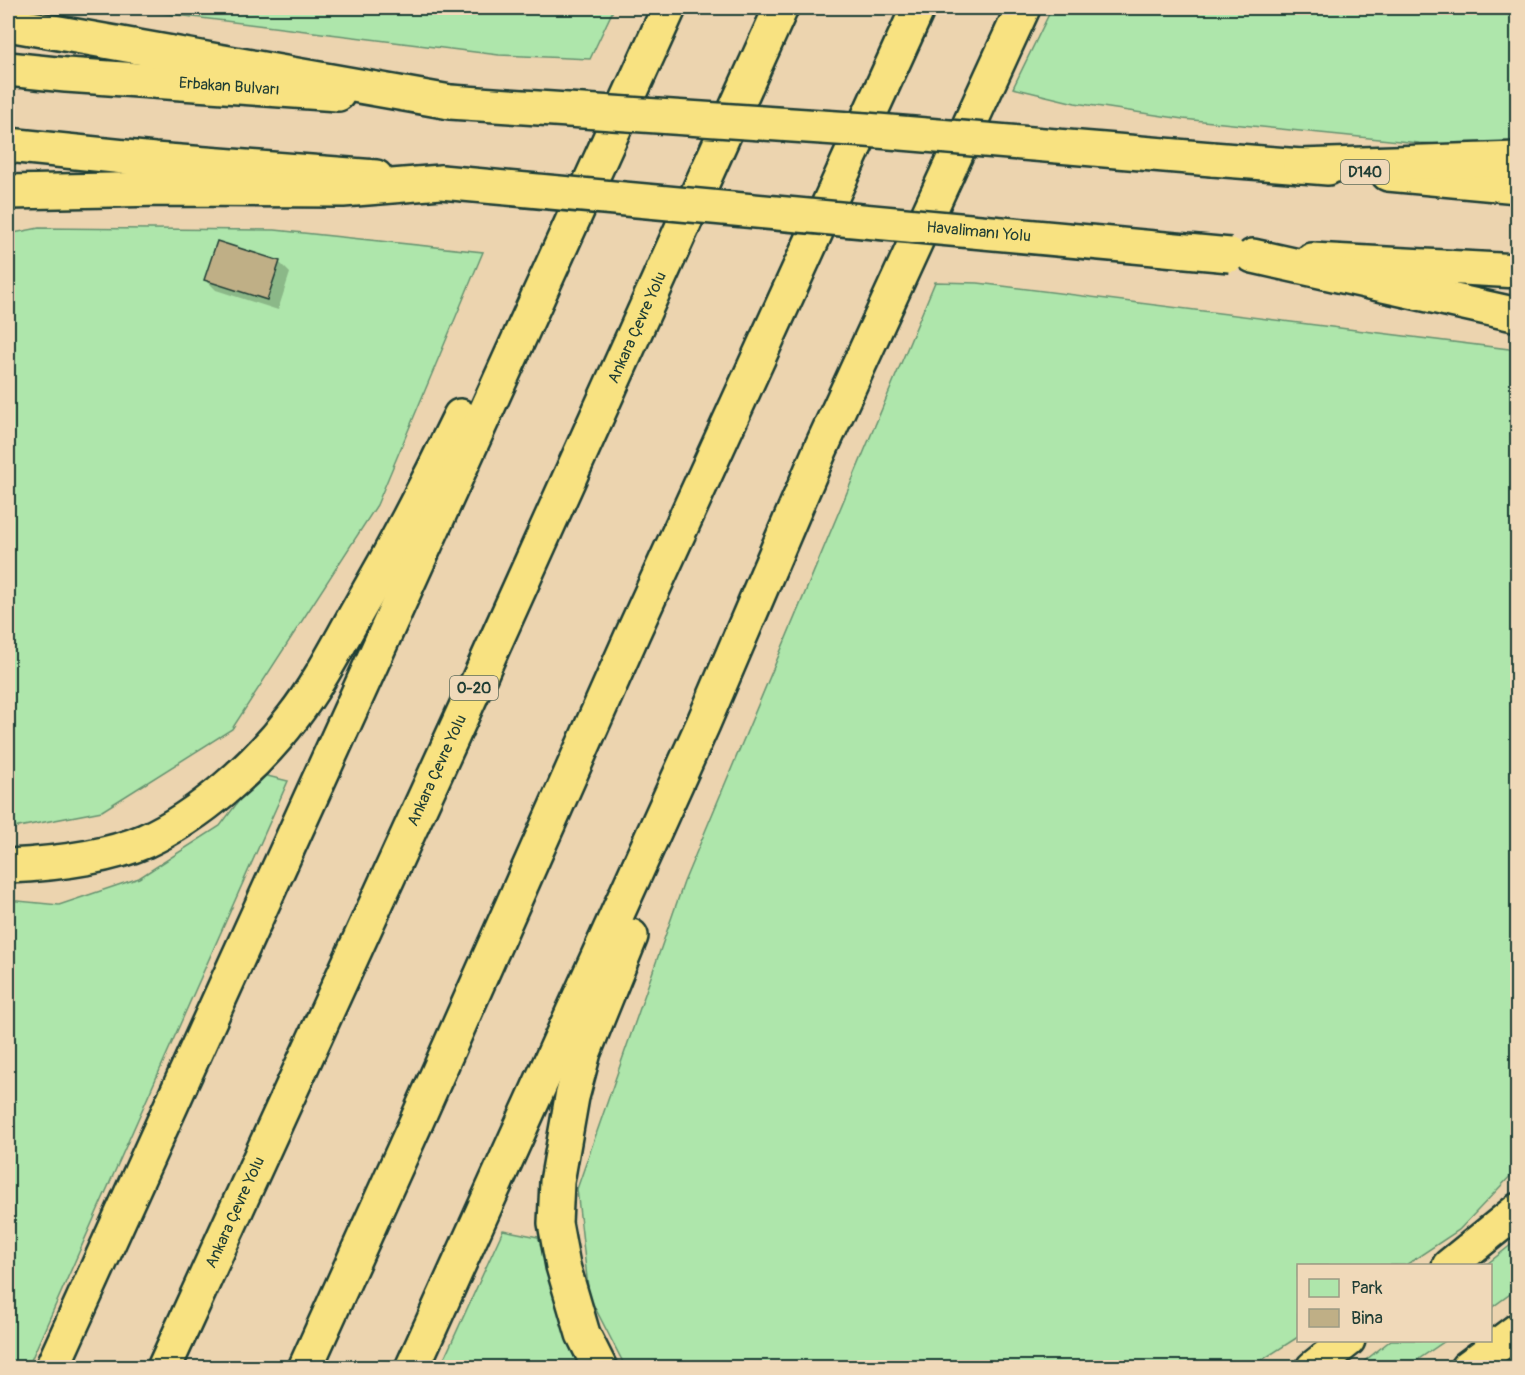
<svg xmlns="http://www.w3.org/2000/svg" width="1525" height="1375" font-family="Pangolin,sans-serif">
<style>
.green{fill:#aee6ab;stroke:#669270;stroke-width:1.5}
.shadow{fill:#0003}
.building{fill:#bfaf86;stroke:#1f3d34;stroke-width:1.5}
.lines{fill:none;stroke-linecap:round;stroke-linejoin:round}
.trunk-casing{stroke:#1f3d34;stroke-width:38}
.motorway-casing{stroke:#1f3d34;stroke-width:38}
.trunk{stroke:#f8e281;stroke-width:33}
.motorway{stroke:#f8e281;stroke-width:33}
.trunk-bridge-casing{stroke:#1f3d34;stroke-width:38;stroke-linecap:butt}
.trunk-bridge{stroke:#f8e281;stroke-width:33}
.labels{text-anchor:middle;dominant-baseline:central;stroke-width:5;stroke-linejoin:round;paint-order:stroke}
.shield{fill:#f0d9b9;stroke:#5e6c5c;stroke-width:1.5}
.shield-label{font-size:15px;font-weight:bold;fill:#1f3d34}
.street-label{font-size:16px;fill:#1f3d34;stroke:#f0d9b9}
</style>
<rect width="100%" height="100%" fill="#ecd4af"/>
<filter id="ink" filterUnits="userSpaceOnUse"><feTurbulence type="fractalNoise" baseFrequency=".0167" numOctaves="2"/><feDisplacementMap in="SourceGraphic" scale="12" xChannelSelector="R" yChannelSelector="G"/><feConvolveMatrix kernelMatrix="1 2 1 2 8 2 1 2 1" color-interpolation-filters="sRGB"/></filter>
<g filter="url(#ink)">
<path class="green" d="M121 8H614L590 59 499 55Z
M1052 8H1517V145L1476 146 1419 143 1183 119 1075 103 1013 88Z
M39 228 275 230 483 252 377 505 232 729 102 811 8 829V234Z
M935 282 978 283 1517 350V1169L1459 1230 1406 1265 1298 1266V1337L1251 1367 626 1368 589 1296 577 1189 684 882Z
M259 774 288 781 28 1367 8 1368V900L59 905 139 878 220 826Z
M503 1230 538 1237 596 1367 440 1368Z
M1517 1240V1289L1491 1308 1490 1266 1486 1265Z
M1391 1340H1445V1341L1407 1367H1357Z"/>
<path class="shadow" d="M279 262 290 273 278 310 216 290 206 280Z"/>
<path class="building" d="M217 241 280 261 267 300 204 280Z"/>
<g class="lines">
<g class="trunk-casing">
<g id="trunk">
<path id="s1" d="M8 69 66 75 338 94"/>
<path d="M8 145 154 160 376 177"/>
<path d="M1212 159 1328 168"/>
<path d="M1388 174 1518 186"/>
<path d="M1312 260 1518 271"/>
</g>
</g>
<g class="motorway-casing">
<g id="motorway">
<path d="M8 24 450 102"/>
<path d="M1300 166 1518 159"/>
<path d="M8 192 163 189 343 190 441 182"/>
<path d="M1253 256 1518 315"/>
<path d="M8 866C50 864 106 858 145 841 200 816 257 765 293 717 318 685 337 647 357 612 394 548 428 483 460 416"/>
<path d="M1449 1266 1518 1210"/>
<path d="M52 1368 669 8"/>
<path id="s2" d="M164 1368 481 674 781 8"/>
<path d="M305 1368 414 1127 633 633 918 8"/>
<path d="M412 1368 703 724 821 448 1023 8"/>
<path d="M600 1368 583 1334 563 1266 555 1223 557 1182 572 1097 584 1052 631 936"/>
<path d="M1313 1368 1348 1340"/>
<path d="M1467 1368 1518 1330"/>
</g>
</g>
<use href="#trunk" class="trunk"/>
<use href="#motorway" class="motorway"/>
<g class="trunk-bridge-casing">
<g id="trunk-bridge">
<path d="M450 102 866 130 1212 159"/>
<path id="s3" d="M441 182 1230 255"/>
</g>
</g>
<use href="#trunk-bridge" class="trunk-bridge"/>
</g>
</g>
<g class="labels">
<g class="shield">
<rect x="1341" y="160" width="48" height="24" rx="4.5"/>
<rect x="450" y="676" width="48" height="24" rx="4.5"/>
</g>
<g class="shield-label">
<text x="1365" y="172">D140</text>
<text x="474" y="688">O-20</text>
</g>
<g class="street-label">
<text stroke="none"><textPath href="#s1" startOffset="222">Erbakan Bulvarı</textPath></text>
<text stroke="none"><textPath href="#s3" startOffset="540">Havalimanı Yolu</textPath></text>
<text stroke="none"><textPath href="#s2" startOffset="1143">Ankara Çevre Yolu</textPath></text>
<text stroke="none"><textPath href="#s2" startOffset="657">Ankara Çevre Yolu</textPath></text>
<text stroke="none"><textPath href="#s2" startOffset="171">Ankara Çevre Yolu</textPath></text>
</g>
</g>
<rect width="1525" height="1375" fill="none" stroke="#f0d9b9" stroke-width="30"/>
<rect x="15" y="15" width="1495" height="1345" fill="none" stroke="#1f3d34" stroke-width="2" filter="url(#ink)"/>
<rect x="1297" y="1264" width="195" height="78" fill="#f0d9b9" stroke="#9c9b84" stroke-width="1.5"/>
<rect x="1309" y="1279" width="30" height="18" fill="#aee6ab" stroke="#9c9b84" stroke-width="1.5"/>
<text x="1351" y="1294" font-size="18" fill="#1f3d34">Park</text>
<rect x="1309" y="1309" width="30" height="18" fill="#bfaf86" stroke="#9c9b84" stroke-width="1.5"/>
<text x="1351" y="1324" font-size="18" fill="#1f3d34">Bina</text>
</svg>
